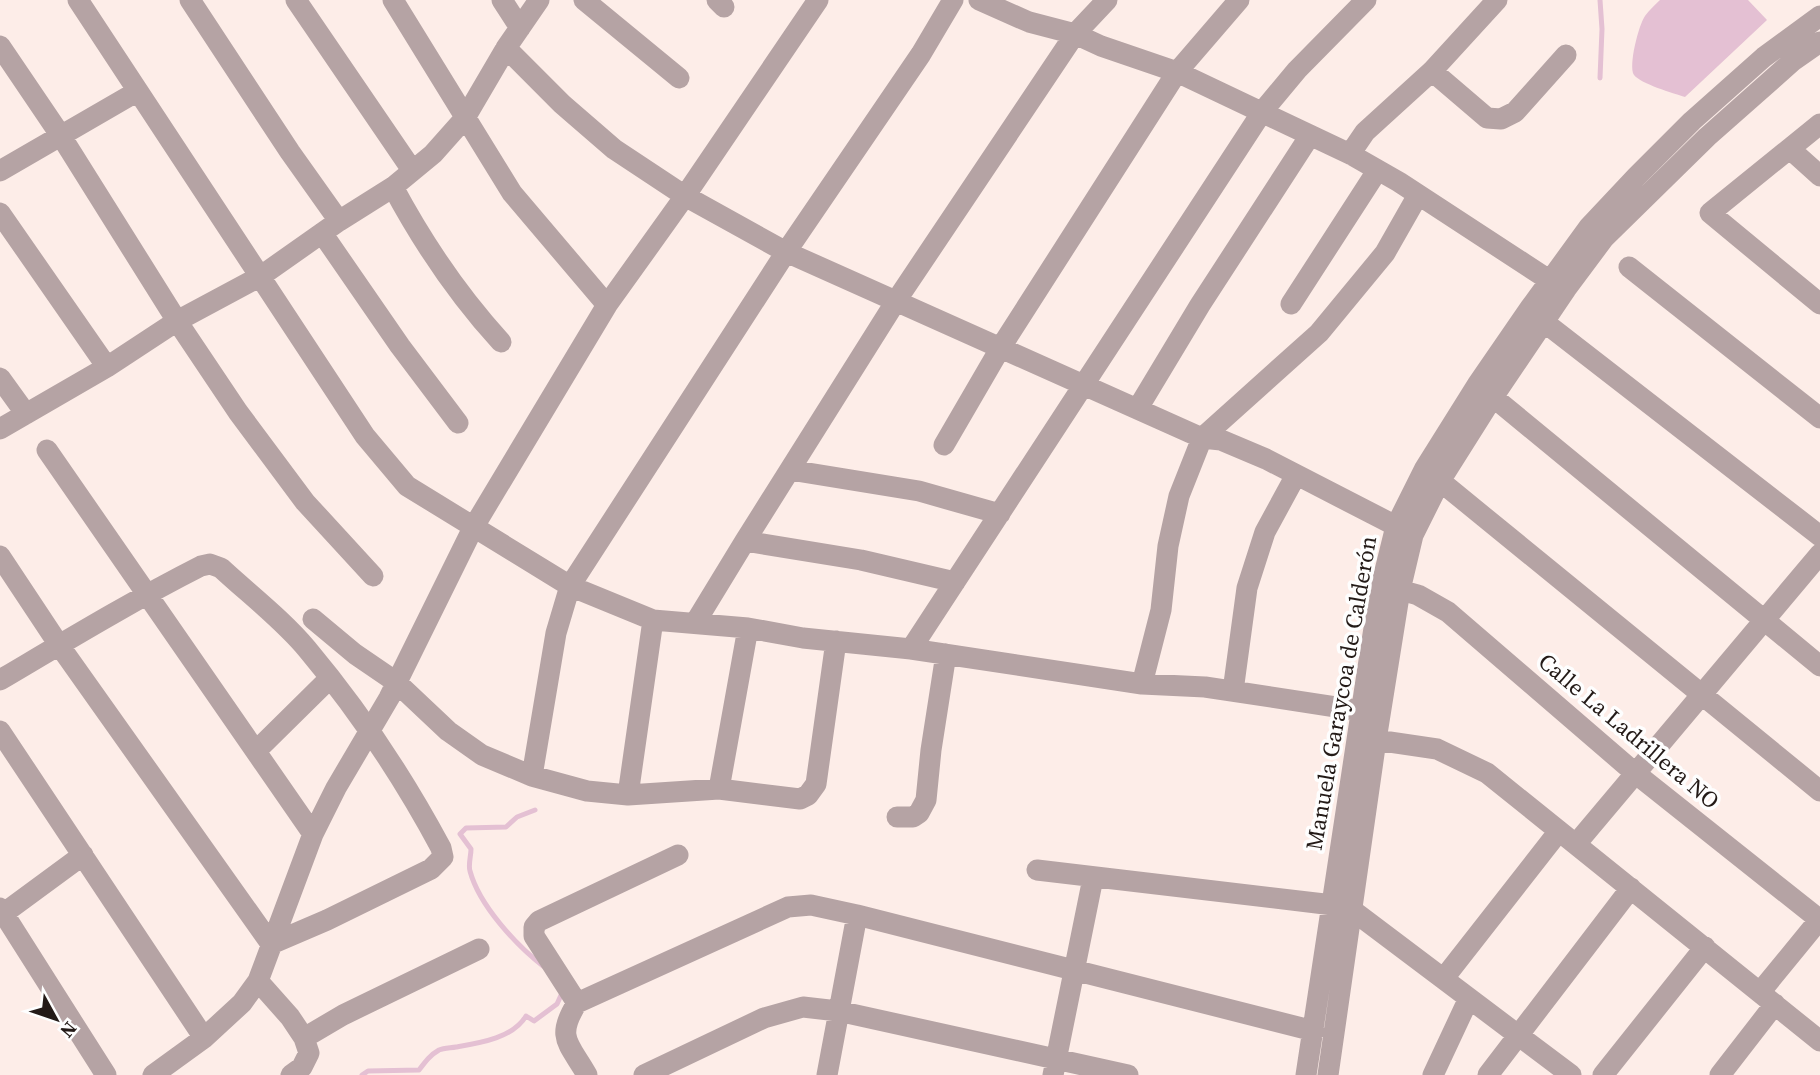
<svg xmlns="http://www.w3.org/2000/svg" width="1820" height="1075" font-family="'Source Serif 4',serif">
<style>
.water{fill:#e4c0d3}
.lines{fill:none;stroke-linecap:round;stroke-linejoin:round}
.stream{stroke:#e4c0d3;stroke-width:5}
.minor{stroke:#b5a3a4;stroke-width:21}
.labels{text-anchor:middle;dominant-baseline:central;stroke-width:7;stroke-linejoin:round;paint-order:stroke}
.street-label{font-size:23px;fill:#231a17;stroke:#fefefe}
</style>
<rect width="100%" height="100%" fill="#fdede8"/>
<path class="water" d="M1660 0H1748L1767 20 1685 97C1673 93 1641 84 1634 75 1628 66 1639 24 1645 16 1649 10 1655 5 1660 0Z"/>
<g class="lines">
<path class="stream" d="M1600 78 1602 29 1600 0
M535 810 517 817 506 827 466 828 460 834 471 849C471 856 468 865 470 871 479 905 516 945 543 966
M362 1075 368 1071 419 1070C425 1062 430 1055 439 1050 444 1048 451 1048 456 1047 480 1043 513 1038 526 1016L534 1021 557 1004 562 993"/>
<path class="minor" d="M78 0 365 436 407 486 570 586 653 620 748 628 803 638 911 649 1142 684 1205 687 1362 711
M190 0 290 152 339 221
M296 0 412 170
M393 0 512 193 607 305
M502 0 520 28
M584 0 679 78
M717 0 724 7
M979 0 1029 22 1075 34 1101 46 1177 72 1350 154 1399 182 1549 280
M0 46 61 136 177 321 238 412 305 502 373 576
M506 48 562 104 614 149 685 196 786 252 1202 438 1221 440 1266 459 1396 526
M1432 71 1487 118 1501 119 1515 112 1566 55
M1820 124 1710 213 1820 304
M1790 149 1820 176
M1350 154 1365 132 1432 71 1497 0
M0 171 138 91
M393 187C423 243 458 295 501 342
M0 213 107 367
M322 233 400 346 458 423
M1629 267 1820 418
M1291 304 1377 171
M1544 322 1820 536
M0 378 26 414
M1493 397 1820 666
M1138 408 1200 305 1309 137
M0 429 107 367 177 321 261 276 339 221 393 187 433 154 465 118 506 48 539 0
M944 445 1001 347 1177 72 1239 0
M47 450 313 834
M790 470 919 491 1000 514
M1440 481 1820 791
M745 541 861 560 955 582
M0 556 59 645 271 944 327 920 431 869 443 857 441 848C403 777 359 711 307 649 283 620 249 594 221 568L210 564 201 566C132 601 66 641 0 680
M1400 590 1418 595 1448 612 1635 773 1820 920
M313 619 355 654 396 682 448 731 482 755 532 776 587 791 628 795 719 789 800 799 808 795 816 784 836 641
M695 623 745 541 896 301 1075 34 1107 0
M911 649 1262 112 1297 70 1366 0
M1142 684 1161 610 1168 546 1179 496 1202 438 1319 333 1385 253 1418 195
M1233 691 1247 588 1265 532 1296 475
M0 731 204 1038
M1376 740 1437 749 1487 773 1820 1041
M256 751 329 679
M532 776 556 633 570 586 786 252 921 54 953 0
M719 789 748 628
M628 795 653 620
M897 817H913L919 813 926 800 931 750 946 654
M1576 844 1820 554
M1037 870 1333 905
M0 908 106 1075
M1352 910 1571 1075
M0 916 83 855
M1444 978 1559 831
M258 981 290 1017 304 1038
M1761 991 1820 919
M577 1003 788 907 811 905 857 915 1314 1031
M153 1075 204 1038 242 1003 258 981 313 834 336 788 389 698 473 528 607 305 685 196 818 0
M291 1075 302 1067 309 1053 304 1038 343 1015 479 949
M587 1075C569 1043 555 1038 577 1003L534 936V927L539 921 678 855
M644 1075 764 1018 803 1007 838 1011 1128 1075
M827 1075 857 915
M1053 1075 1093 878
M1306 1075 1379 595 1396 526 1425 468 1477 385 1530 308 1589 227 1636 177 1692 121 1764 57 1820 16
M1328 1075 1376 740 1400 590 1413 535 1440 481 1493 397 1566 289 1604 238 1707 137 1794 60 1820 42
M1433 1075 1469 998
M1488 1075 1631 888
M1603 1075 1705 947
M1720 1075 1775 1004"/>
</g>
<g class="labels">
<g class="street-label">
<text transform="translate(1341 693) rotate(-80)">Manuela Garaycoa de Calderón</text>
<text transform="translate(1629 731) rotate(40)">Calle La Ladrillera NO</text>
</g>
</g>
<g transform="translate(56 1019) rotate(130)" stroke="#fefefe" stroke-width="5" paint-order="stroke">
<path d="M0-5L12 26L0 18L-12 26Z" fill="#231a17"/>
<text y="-10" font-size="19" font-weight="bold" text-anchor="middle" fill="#231a17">N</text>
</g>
</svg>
